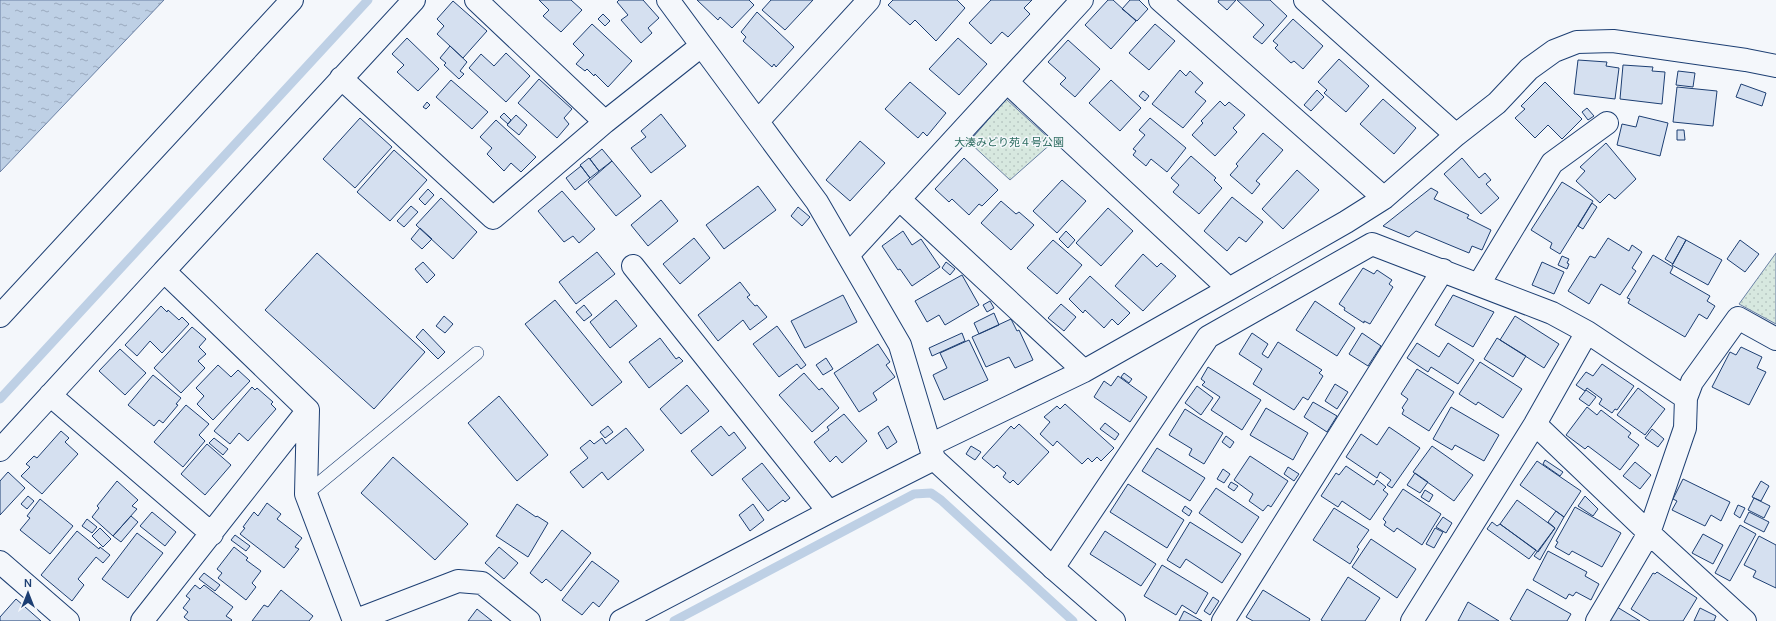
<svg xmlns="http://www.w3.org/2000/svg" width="1776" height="621" font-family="Manrope,'Noto Sans JP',sans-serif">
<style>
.green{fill:url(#green-dots);stroke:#687fa3}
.water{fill:url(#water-ripples);stroke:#687fa3}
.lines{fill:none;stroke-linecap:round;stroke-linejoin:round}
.stream{stroke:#bed0e5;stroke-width:9}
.building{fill:#d5e0f0;stroke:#1d3f73}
.service-casing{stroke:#1d3f73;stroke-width:14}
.minor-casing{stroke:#1d3f73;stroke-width:24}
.tertiary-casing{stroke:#1d3f73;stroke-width:24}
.service{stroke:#f4f7fb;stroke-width:13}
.minor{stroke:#f4f7fb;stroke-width:22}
.tertiary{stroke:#f4f7fb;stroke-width:22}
.labels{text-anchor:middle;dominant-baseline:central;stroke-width:3;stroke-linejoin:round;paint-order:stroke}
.park-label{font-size:11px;fill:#2c6c60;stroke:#f4f7fb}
</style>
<defs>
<pattern id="green-dots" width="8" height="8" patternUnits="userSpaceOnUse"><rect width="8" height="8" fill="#d7e8df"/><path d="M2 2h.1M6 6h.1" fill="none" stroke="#b8c8c3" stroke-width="1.8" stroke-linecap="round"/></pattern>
<pattern id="water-ripples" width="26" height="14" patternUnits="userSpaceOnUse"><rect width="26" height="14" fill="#bed0e5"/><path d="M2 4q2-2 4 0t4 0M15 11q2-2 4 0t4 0" fill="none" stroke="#9aaabe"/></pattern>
</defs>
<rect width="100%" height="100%" fill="#f4f7fb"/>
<path class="green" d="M1006 99 1053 142 1010 180 969 142Z
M1776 253V324L1739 304Z"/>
<path class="water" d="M0 0H164L0 172Z"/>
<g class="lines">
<path class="stream" d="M0 399 368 0
M674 621 914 494 931 493 941 500 1073 621"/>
</g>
<path class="building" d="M539 0H571L582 10 561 32 543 16 549 10Z
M619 0H643L659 18 648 28 652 33 641 43 621 20 628 15 617 2Z
M697 0H749L754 5 732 28 720 17 718 20Z
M771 0H813L785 30 762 10Z
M893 0H957L965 8 936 41 915 20 910 25 888 5Z
M991 0H1032L1024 8 1030 14 1008 37 1002 32 991 44 969 23Z
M1108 0H1113L1136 21 1111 49 1085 25Z
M1130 0H1139L1148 9 1137 21 1122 9Z
M1219 0H1236L1227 10 1218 2Z
M1237 0H1270L1287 16 1262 44 1253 37 1264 25Z
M453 1 487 31 463 58 437 34 444 26 437 19Z
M757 12 794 47 776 67 774 64 772 67 743 41 746 37 741 32Z
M603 14 610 21 605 26 598 19Z
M1293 19 1323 46 1303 69 1294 61 1291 63 1275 48 1278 45 1273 41Z
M592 24 632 61 608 87 595 74 594 76 587 69 585 71 576 64 584 55 573 44Z
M1155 24 1175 41 1149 70 1129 53Z
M407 38 439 69 418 91 397 72 404 65 392 54Z
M958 38 987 64 959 95 929 69Z
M1068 40 1100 69 1075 97 1060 84 1066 78 1048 62Z
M450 46 467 62 460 71 464 74 459 79 444 65 446 63 440 58Z
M506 53 530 76 506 102 469 68 481 54 494 66Z
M1339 59 1369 86 1346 112 1324 93 1327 90 1318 82Z
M1578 60 1607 62 1606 66 1619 68 1615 99 1574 94Z
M1623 65 1653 67 1652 71 1665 72 1662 104 1620 99Z
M1180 70 1186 76 1190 71 1203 83 1195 92 1206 101 1183 128 1152 104Z
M1678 71 1695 73 1693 87 1676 85Z
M539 79 572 109 564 118 569 124 557 138 518 103Z
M451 80 488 112 472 129 436 97Z
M1111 80 1141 108 1120 131 1089 103Z
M910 82 946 113 927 136 923 132 918 138 885 109Z
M1545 82 1582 119 1562 139 1548 125 1535 138 1515 118 1525 109 1521 106Z
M1741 84 1766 93 1762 106 1736 97Z
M1677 87 1717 91 1713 126 1673 122Z
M1317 90 1324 97 1311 111 1304 105Z
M1143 91 1149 96 1145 101 1139 96Z
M1383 99 1416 128 1394 154 1360 124Z
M1220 101 1225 106 1229 102 1245 115 1233 128 1237 132 1215 156 1192 135 1203 123 1201 121Z
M427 102 430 105 426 109 423 107Z
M1587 108 1594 116 1588 120 1582 112Z
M504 113 511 120 508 124 500 117Z
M661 114 686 146 651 173 631 148 646 137 641 131Z
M516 115 527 125 519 135 507 125Z
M1639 116 1668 123 1660 156 1617 145 1622 124 1636 127Z
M360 118 392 147 355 188 323 159Z
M1150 118 1186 148 1167 172 1151 159 1146 166 1133 155 1136 151 1133 149 1145 135 1139 130Z
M496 120 536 157 521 172 511 163 504 171 487 154 492 148 480 137Z
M1677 130H1684L1685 140H1677Z
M1263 133 1283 150 1256 181 1260 184 1252 194 1230 175 1238 166 1236 164Z
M860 141 885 163 850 201 826 180Z
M1606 143 1636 179 1615 199 1609 194 1600 203 1576 181 1585 171 1580 167Z
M602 149 612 161 599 171 590 159Z
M394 150 427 180 390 221 357 192Z
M1191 156 1216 178 1214 180 1222 188 1199 214 1173 192 1179 185 1171 178Z
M589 158 599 171 590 178 580 165Z
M964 158 998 190 982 206 979 204 969 215 952 199 949 202 935 189Z
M1462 158 1479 178 1485 173 1491 180 1486 184 1499 198 1481 214 1444 174Z
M612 161 641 196 616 216 588 182Z
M581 166 590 178 575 190 566 178Z
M1297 170 1319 190 1283 229 1262 209Z
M1062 180 1086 201 1057 233 1033 211Z
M1562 182 1593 201 1560 254 1550 248 1552 243 1531 230Z
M758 186 776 210 724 249 706 225Z
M1431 188 1438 192 1434 199 1469 215 1467 218 1491 230 1482 250 1472 246 1469 253 1416 231 1409 237 1383 226Z
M428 189 434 195 425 205 419 199Z
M562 191 595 229 579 243 573 236 564 242 538 211Z
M1232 197 1263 222 1246 242 1239 237 1227 251 1204 231Z
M441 198 477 232 453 259 416 225Z
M661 200 678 221 648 246 631 225Z
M1001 201 1016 214 1019 212 1034 225 1011 250 981 223Z
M1592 203 1597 207 1583 229 1578 226Z
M411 206 418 212 404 227 397 221Z
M798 207 810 217 802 226 791 216Z
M1108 208 1133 231 1101 266 1076 243Z
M420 228 432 239 422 249 411 239Z
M903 231 912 245 921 239 940 267 912 286 900 269 898 270 882 246Z
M1066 231 1075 240 1068 248 1059 239Z
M1678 236 1686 240 1673 264 1665 259Z
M694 238 710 258 680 284 663 264Z
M1608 238 1629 251 1632 245 1642 252 1632 268 1636 271 1620 295 1601 284 1589 304 1568 291 1590 256 1595 258Z
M1053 240 1082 265 1057 294 1027 268Z
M1686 240 1722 260 1708 285 1672 265Z
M1740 240 1759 254 1745 272 1727 259Z
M597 252 615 274 576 304 559 282Z
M317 253 425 352 374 409 265 310Z
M1143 254 1157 267 1161 263 1176 276 1143 311 1115 286Z
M1653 255 1673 267 1670 273 1710 296 1707 301 1715 306 1707 319 1699 314 1685 337 1628 303 1630 299 1627 298Z
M1562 256 1569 259 1567 263 1569 264 1567 269 1558 265Z
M423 262 435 275 427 283 415 269Z
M946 262 955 269 950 275 942 268Z
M1542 262 1564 272 1554 294 1532 285Z
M1363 268 1374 274 1377 270 1392 280 1389 284 1393 287 1370 324 1364 321V323L1344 310 1345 308 1339 304Z
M962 275 979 305 945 325 939 315 927 322 915 301Z
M1090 276 1130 313 1118 325 1112 319 1104 328 1085 310 1083 313 1069 299Z
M740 282 750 295 747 297 755 306 757 305 767 317 750 330 743 320 718 341 698 315Z
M843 295 857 322 805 348 791 321Z
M1453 295 1494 312 1473 347 1435 325Z
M555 300 622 382 592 406 525 324Z
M616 300 637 326 610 348 590 322Z
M990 301 994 308 987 312 983 305Z
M1315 301 1355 328 1337 356 1296 330Z
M1061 304 1076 317 1064 331 1048 318Z
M584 305 592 315 584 321 576 312Z
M161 306 167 312 168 310 179 320 182 317 189 324 162 353 150 341 137 356 125 345Z
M994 313 999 325 979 334 974 323Z
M444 316 453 324 445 333 436 326Z
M1515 316 1559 344 1544 368 1500 340Z
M1011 319 1017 331 1019 330 1033 360 1015 368 1009 357 986 367 972 337Z
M777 326 806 365 801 369 797 364 779 377 753 344Z
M192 327 206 339 199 347 206 354 198 361 205 368 181 393 154 368Z
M423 329 445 352 438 359 416 337Z
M962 333 965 341 932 356 929 348Z
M1252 333 1268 344 1262 354 1268 358 1278 342 1322 370 1319 373 1323 376 1308 400 1303 397 1294 410 1253 384 1262 369 1239 354Z
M1362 333 1381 346 1368 366 1349 354Z
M660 338 676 359 679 357 683 361 649 388 629 362Z
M1497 338 1526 356 1513 377 1484 359Z
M969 340 988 380 944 400 933 375 947 368 940 353Z
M1417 343 1439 357 1448 343 1474 360 1458 384 1431 367 1428 372 1407 358Z
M878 344 890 362 886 365 895 377 873 393 877 400 859 412 834 373Z
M1741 347 1762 357 1757 368 1766 372 1749 405 1712 387 1730 352 1736 355Z
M120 349 146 373 125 395 99 371Z
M826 358 833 369 823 375 816 365Z
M1480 362 1522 389 1503 418 1478 402 1476 405 1459 394Z
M1602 364 1634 386 1617 410 1615 409 1612 413 1599 404 1602 399 1587 388 1585 391 1576 385 1586 372 1593 376Z
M218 365 231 377 238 370 250 381 213 420 197 404 204 396 196 388Z
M1208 367 1261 400 1242 430 1211 410 1220 397 1202 385 1205 382 1201 379Z
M1417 369 1454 392 1429 431 1402 414 1404 410 1402 408 1408 399 1401 394Z
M804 373 819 390 822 388 839 408 812 432 779 395Z
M1124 373 1132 379 1129 383 1121 377Z
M153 375 181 398 176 404 178 405 163 423 159 420 154 426 128 405Z
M1118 376 1147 397 1130 422 1094 397 1104 381 1111 386Z
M1335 384 1348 392 1337 409 1325 401Z
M687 385 709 411 681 434 660 409Z
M1197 386 1213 398 1201 415 1185 403Z
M252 387 255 390 257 388 273 402 271 404 276 409 248 441 239 433 230 444 214 431Z
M1638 388 1665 409 1645 435 1617 415Z
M1586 390 1596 397 1589 406 1579 399Z
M499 396 548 455 517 481 468 423Z
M1313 402 1337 416 1327 432 1304 417Z
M1065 404 1114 448 1101 461 1097 457 1092 462 1088 458 1082 464 1057 441 1053 446 1040 434 1050 422 1044 417 1057 406 1060 409Z
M186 405 209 424 199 435 205 441 183 467 154 442Z
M1451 407 1499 435 1484 461 1455 445 1452 450 1433 439Z
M1587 407 1597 415 1601 410 1631 433 1628 437 1639 445 1620 470 1588 446 1585 449 1566 435Z
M1266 408 1308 433 1293 460 1250 435Z
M1185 409 1223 433 1204 464 1189 455 1192 449 1169 435Z
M844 414 867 441 842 463 836 456 830 462 814 442 829 430 827 427Z
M1105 423 1119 434 1115 440 1100 429Z
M1019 424 1049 452 1018 485 1013 480 1010 483 1003 477 1006 473 997 465 994 468 982 458 1011 426 1014 429Z
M608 426 613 432 605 438 600 432Z
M721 426 729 436 734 432 746 448 712 476 691 451Z
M888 426 897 442 887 449 878 433Z
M1389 427 1420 448 1392 488 1387 485 1391 480 1380 472 1377 478 1346 457 1361 434 1377 445Z
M626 428 644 450 608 480 602 472 583 488 570 472 588 458 580 448 590 440 594 444 602 438 606 444Z
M1652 429 1664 439 1658 447 1645 438Z
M61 431 69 438 65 442 78 454 42 494 21 476 30 467 26 464 34 456 37 458Z
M1226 436 1234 442 1230 448 1222 442Z
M214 438 228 449 223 455 209 443Z
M207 444 231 465 205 495 181 474Z
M971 446 981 452 975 460 966 454Z
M1432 446 1473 475 1454 501 1413 472Z
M1157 448 1205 478 1190 501 1142 471Z
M1250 456 1288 481 1271 507 1268 505 1263 511 1249 501 1253 494 1234 480Z
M393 457 468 524 435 560 361 493Z
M1545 460 1563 472 1560 476 1543 464Z
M1537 461 1581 491 1564 517 1520 485Z
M1635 462 1651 475 1640 489 1623 476Z
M762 463 790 498 785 502 783 500 768 511 742 479Z
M1346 466 1374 485 1377 480 1386 487 1383 490 1388 494 1370 520 1342 501 1338 507 1321 496 1336 473 1339 475Z
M1288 467 1299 474 1294 481 1284 474Z
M1223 469 1230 474 1224 483 1217 479Z
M8 472 25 488 0 515V481Z
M1415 473 1428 482 1420 493 1407 485Z
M1683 479 1730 502 1721 521 1711 515 1705 526 1672 510 1677 501 1673 499Z
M117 481 138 500 132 506 137 509 113 536 92 517 99 508 97 506Z
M1761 481 1769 486 1761 501 1752 497Z
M1231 482 1238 486 1234 491 1228 487Z
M1128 484 1184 520 1167 548 1110 512Z
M1216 488 1259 517 1242 543 1199 513Z
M1403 489 1441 514 1422 545 1397 528 1394 532 1384 525 1386 522 1383 519Z
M1425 490 1433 495 1429 502 1421 497Z
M28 496 34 501 27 509 21 504Z
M1585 496 1598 509 1593 516 1578 506Z
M1754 498 1770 506 1764 518 1748 510Z
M40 499 73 526 50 554 20 530 30 518 27 516Z
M1517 500 1555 528 1538 552 1500 524Z
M267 503 281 514 277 519 302 538 295 547 299 549 284 568 240 534 245 528 243 527 254 512 258 516Z
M517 504 536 517 537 516 548 523 528 557 496 536Z
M753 504 764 520 750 531 739 515Z
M1738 505 1745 508 1740 518 1734 514Z
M1185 506 1192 511 1189 516 1182 511Z
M1575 507 1621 533 1602 567 1572 551 1569 555 1555 547 1558 542 1556 541Z
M1334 508 1369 530 1357 547 1359 549 1350 564 1313 540Z
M1556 511 1564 517 1540 560 1534 556 1555 528 1548 522Z
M152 512 176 532 165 546 140 526Z
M1749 512 1769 522 1764 532 1744 522Z
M131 516 138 522 121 542 113 536Z
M1443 517 1452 523 1446 533 1436 527Z
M87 519 97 527 92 533 82 526Z
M1190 522 1241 554 1222 583 1186 559 1180 568 1167 560Z
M1492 522 1497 526 1500 524 1536 550 1529 559 1487 529Z
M1740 525 1756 534 1730 581 1715 573Z
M100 528 111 539 103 547 92 536Z
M1435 528 1443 532 1434 548 1426 544Z
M562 530 591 553 561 591 546 579 542 583 530 573Z
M77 531 99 549 100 547 110 555 103 563 96 557 78 579 84 585 72 601 41 575Z
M1105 531 1156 564 1141 586 1090 554Z
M137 533 163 553 128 598 102 579Z
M1703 534 1723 545 1713 564 1692 553Z
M235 535 250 546 246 551 231 540Z
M1759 536 1776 545V588L1753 577 1756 571 1744 565Z
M1371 539 1416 569 1397 598 1352 567Z
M234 547 248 558 246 560 261 571 252 583 256 587 246 600 218 578 222 573 217 569Z
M499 547 518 563 504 579 485 563Z
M1548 551 1587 572 1585 576 1599 584 1591 600 1576 592 1573 596 1569 594 1566 599 1533 580Z
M592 561 619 581 599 607 593 602 582 615 562 600Z
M1162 565 1208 593 1196 614 1182 605 1176 615 1144 596Z
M1657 572 1697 598 1683 621H1650L1631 609 1653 573 1655 574Z
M204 573 220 585 215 591 199 579Z
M1348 577 1380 598 1365 621H1323L1321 620Z
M195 585 200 589 204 585 233 607 226 616 232 620 231 621H189L184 617 188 612 183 608 190 599 186 596Z
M1527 589 1571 614 1567 621H1513L1510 619Z
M281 590 313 616 309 621H252L264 605 268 607Z
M1263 590 1310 619 1309 621H1253L1246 617Z
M1213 597 1219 601 1210 615 1204 611Z
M16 599 41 621H0V617Z
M1468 602 1499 621H1458Z
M1617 607 1640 621H1609Z
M1700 608 1716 616 1714 621H1694Z
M477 609 492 621H468Z
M1184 611 1202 621H1179Z"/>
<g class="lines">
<g class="service-casing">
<path id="service" d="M306 494 477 353"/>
</g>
<g class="minor-casing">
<path id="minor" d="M476 0 605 122
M668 0 817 202 900 345 930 445 1084 371 1229 289 1346 222 1384 198 1456 135 1497 103 1529 69 1554 51 1577 42 1613 41 1746 60 1776 66
M1160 0 1384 198
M1305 0 1456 135
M341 78 493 218 605 122 701 46
M1007 82 1229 289
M758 121 869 0
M899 199 1084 371
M848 255 1082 0
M633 266 829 512
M164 271 414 0
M1479 284 1552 163 1607 123
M0 316 292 0
M1587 332 1686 398
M50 395 212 534
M1535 424 1649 533 1745 621
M0 450 164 271 308 410 306 494 354 621 458 581 482 583 529 621
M0 562 68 621
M1053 568 1208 337 1372 244 1552 313 1587 332 1535 424 1412 621
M142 621 308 410
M621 621 829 512 934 459
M1223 621 1443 270
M1597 621 1649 533 1685 428 1686 398 1692 382 1738 318 1776 339"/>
</g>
<g class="tertiary-casing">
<path id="tertiary" d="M930 445 934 459 1053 568 1114 621"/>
</g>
<use href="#service" class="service"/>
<use href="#minor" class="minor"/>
<use href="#tertiary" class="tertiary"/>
</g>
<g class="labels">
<g class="park-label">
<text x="1009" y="141">大湊みどり苑４号公園</text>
</g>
</g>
<g transform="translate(28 593)" stroke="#f4f7fb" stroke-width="3" paint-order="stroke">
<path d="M0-3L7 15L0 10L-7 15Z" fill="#1d3f73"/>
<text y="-6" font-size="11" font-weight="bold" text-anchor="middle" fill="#1d3f73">N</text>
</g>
</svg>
